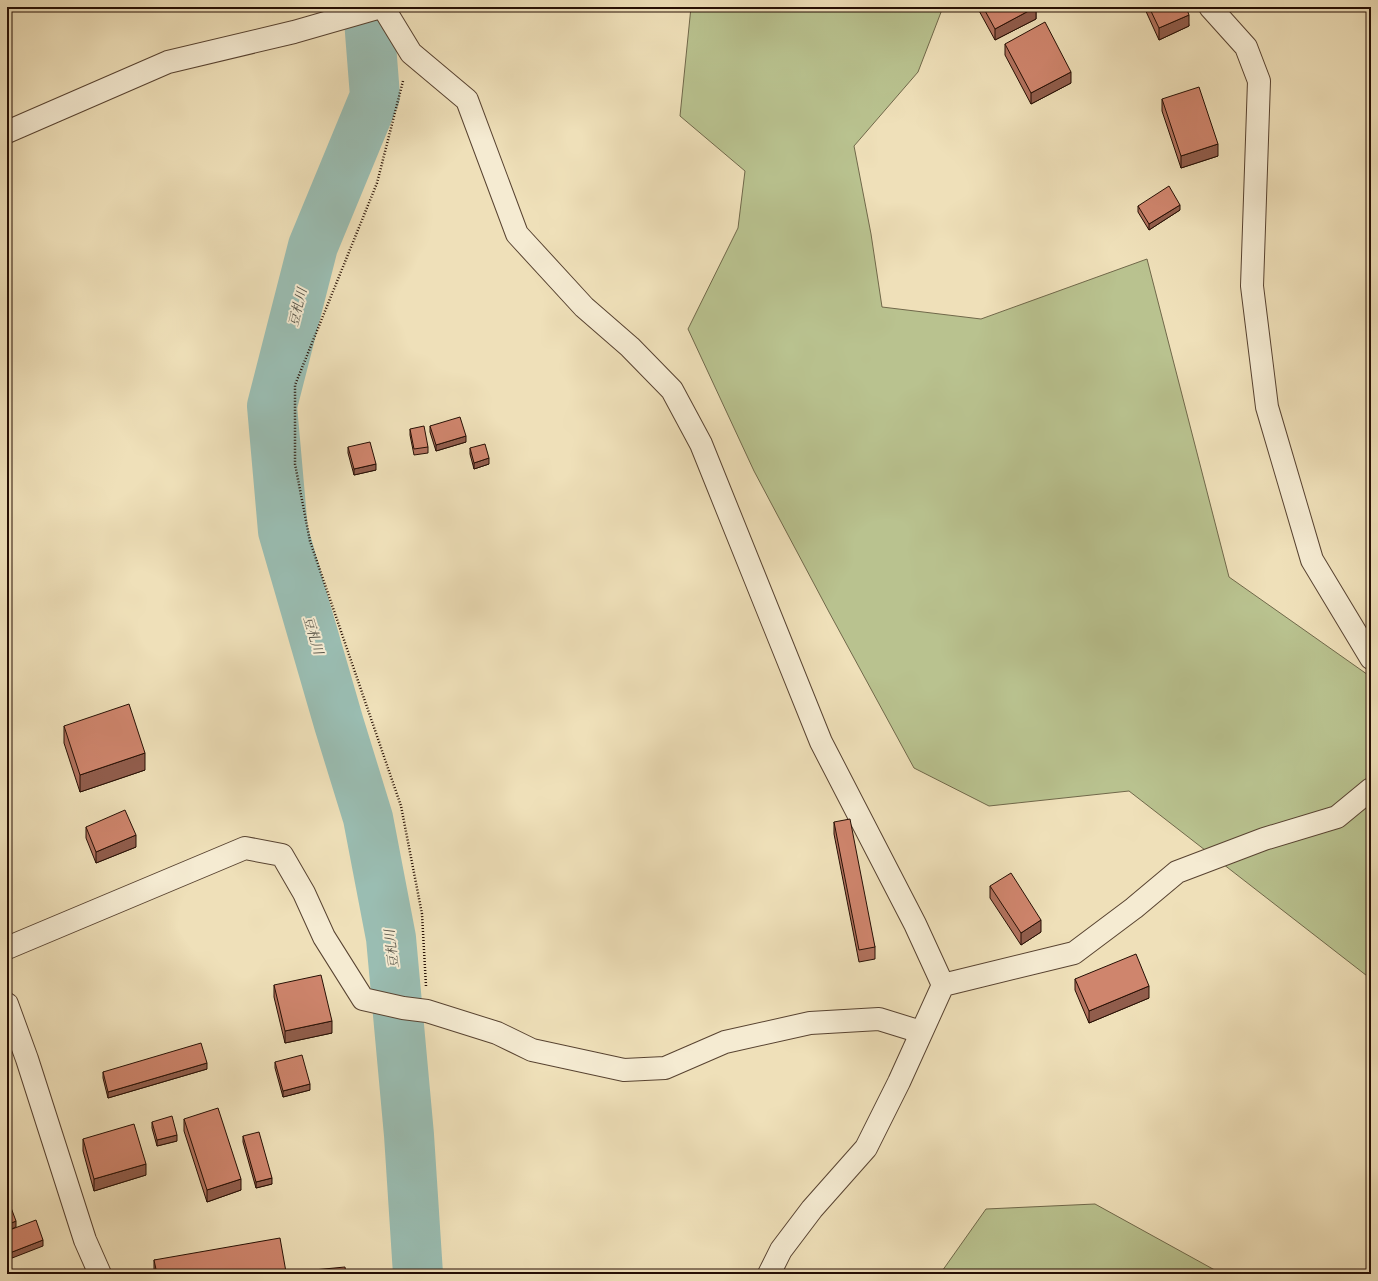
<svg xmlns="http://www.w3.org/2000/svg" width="1378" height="1281" font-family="'Libre Caslon Text','Noto Serif JP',serif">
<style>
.green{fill:#b9c28f;stroke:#70684a}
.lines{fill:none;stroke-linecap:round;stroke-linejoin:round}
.river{stroke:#9abdb2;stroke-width:50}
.minor-casing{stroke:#584331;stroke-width:24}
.path{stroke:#260f04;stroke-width:2.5;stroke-dasharray:1 2;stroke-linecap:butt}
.minor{stroke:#f5ebd2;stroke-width:22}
.wall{fill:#b2725e;stroke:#260f04}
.shaded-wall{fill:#915d4c;stroke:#260f04}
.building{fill:#cf856d;stroke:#260f04}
.labels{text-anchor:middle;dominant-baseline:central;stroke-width:4;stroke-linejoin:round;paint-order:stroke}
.water-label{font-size:13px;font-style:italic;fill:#4f4c41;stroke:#f5ebd2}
</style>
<rect width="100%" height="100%" fill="#efe0b9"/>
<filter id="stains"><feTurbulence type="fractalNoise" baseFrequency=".005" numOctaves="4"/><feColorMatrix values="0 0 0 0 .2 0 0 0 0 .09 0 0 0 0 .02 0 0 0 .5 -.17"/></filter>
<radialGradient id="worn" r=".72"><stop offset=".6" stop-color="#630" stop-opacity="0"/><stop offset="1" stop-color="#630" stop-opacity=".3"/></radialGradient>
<path class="green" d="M691 7H943L918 72 854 146 871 234 882 307 981 319 1147 259 1229 577 1371 677V979L1129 791 989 806 914 768 829 612 754 471 688 329 738 228 745 171 680 116Z
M1095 1204 1222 1274H940L986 1209Z"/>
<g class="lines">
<path class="river" d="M368 7 375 96 313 246 272 406 283 531 339 724 368 818 391 938 409 1135 418 1274"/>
<g class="minor-casing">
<path id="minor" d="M383 7 411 53 467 100 517 234 584 307 630 347 672 390 701 444 821 742 915 924 943 985
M1210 7 1246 47 1259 81 1252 286 1267 407 1312 560 1371 658
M7 132 168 62 294 32 381 7
M7 948 245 848 282 855 304 893 324 937 363 999 403 1008 427 1011 497 1033 532 1050 624 1070 665 1068 725 1042 810 1023 879 1019 921 1032
M943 985 1074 953 1134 908 1177 872 1264 839 1337 817 1371 789
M7 1004 27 1059 85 1240 100 1274
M769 1274 781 1250 812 1209 866 1148 899 1082 943 985"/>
</g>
<path class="path" d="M403 81 377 183 295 385V464L310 541 401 806 422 914 426 986"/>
<use href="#minor" class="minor"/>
</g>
<path class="wall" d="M977 7H1036V19L995 40Z
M1144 7H1186L1189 26 1159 40Z
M1005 44 1071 83 1031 104 1005 55Z
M1162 99 1218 156 1181 168 1162 111Z
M1138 206 1180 210 1149 230 1138 212Z
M430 426 466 442 436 451 430 432Z
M410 429 428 447V453L414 455 410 435Z
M348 447 376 470 354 475 348 453Z
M470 448 489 464 474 469 470 454Z
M64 726 145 770 80 792 64 743Z
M834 822 875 947V959L859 962 834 834Z
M86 827 136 847 96 863 86 838Z
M990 886 1041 932 1021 945 990 898Z
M1075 979 1149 998 1089 1023 1075 990Z
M274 985 332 1033 285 1043 274 997Z
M275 1062 310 1090 283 1097 275 1068Z
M207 1069 108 1098 103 1078V1072Z
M184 1119 241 1190 207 1202 184 1131Z
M152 1122 177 1141 157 1146 152 1128Z
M243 1136 272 1184 256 1188 243 1142Z
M83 1139 146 1175 94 1191 83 1151Z
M154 1260 286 1272V1274H154Z"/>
<path class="shaded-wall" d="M1036 7V19L995 40V29Z
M1189 15V26L1159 40V28Z
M1071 72V83L1031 104V93Z
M1218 144V156L1181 168V156Z
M1180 205V210L1149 230V224Z
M466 436V442L436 451V445Z
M489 458V464L474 469V463Z
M376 464V470L354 475V469Z
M145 753V770L80 792V775Z
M136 835V847L96 863V852Z
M1041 920V932L1021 945V933Z
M1149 986V998L1089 1023V1011Z
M332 1021V1033L285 1043V1031Z
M207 1063V1069L108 1098V1092Z
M310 1084V1090L283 1097V1091Z
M177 1135V1141L157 1146V1140Z
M146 1164V1175L94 1191V1179Z
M272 1178V1184L256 1188V1182Z
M241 1179V1190L207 1202V1190Z
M7 1198H8V1204H7Z
M16 1221V1227L7 1231V1225Z
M43 1240V1246L7 1260V1254Z"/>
<path class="building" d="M983 7H1036L995 29Z
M1149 7H1186L1189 15 1159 28Z
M1045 22 1071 72 1031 93 1005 44Z
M1199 87 1218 144 1181 156 1162 99Z
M1169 186 1180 205 1149 224 1138 206Z
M460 417 466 436 436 445 430 426Z
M424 426 428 447 414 449 410 429Z
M370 442 376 464 354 469 348 447Z
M485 444 489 458 474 463 470 448Z
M129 704 145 753 80 775 64 726Z
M125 810 136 835 96 852 86 827Z
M850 819 875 947 859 950 834 822Z
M1011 873 1041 920 1021 933 990 886Z
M1136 954 1149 986 1089 1011 1075 979Z
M321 975 332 1021 285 1031 274 985Z
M201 1043 207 1063 108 1092 103 1072Z
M302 1055 310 1084 283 1091 275 1062Z
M218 1108 241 1179 207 1190 184 1119Z
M172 1116 177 1135 157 1140 152 1122Z
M134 1124 146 1164 94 1179 83 1139Z
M259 1132 272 1178 256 1182 243 1136Z
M10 1205 16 1221 7 1225V1206Z
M36 1220 43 1240 7 1254V1231Z
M280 1238 286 1272 275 1274H157L154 1260Z
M345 1267 346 1274H303V1271Z"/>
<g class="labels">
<g class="water-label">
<text transform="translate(297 307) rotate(-76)">豆札川</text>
<text transform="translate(314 635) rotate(73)">豆札川</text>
<text transform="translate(391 949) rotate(-97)">豆札川</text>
</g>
</g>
<rect width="1378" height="1281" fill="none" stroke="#efe0b9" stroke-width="24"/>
<rect x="8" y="8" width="1362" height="1265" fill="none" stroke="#260f04" stroke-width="2"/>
<rect x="12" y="12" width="1354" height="1257" fill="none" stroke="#260f04"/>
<rect width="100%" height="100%" filter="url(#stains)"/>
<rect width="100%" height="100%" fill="url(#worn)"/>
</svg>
